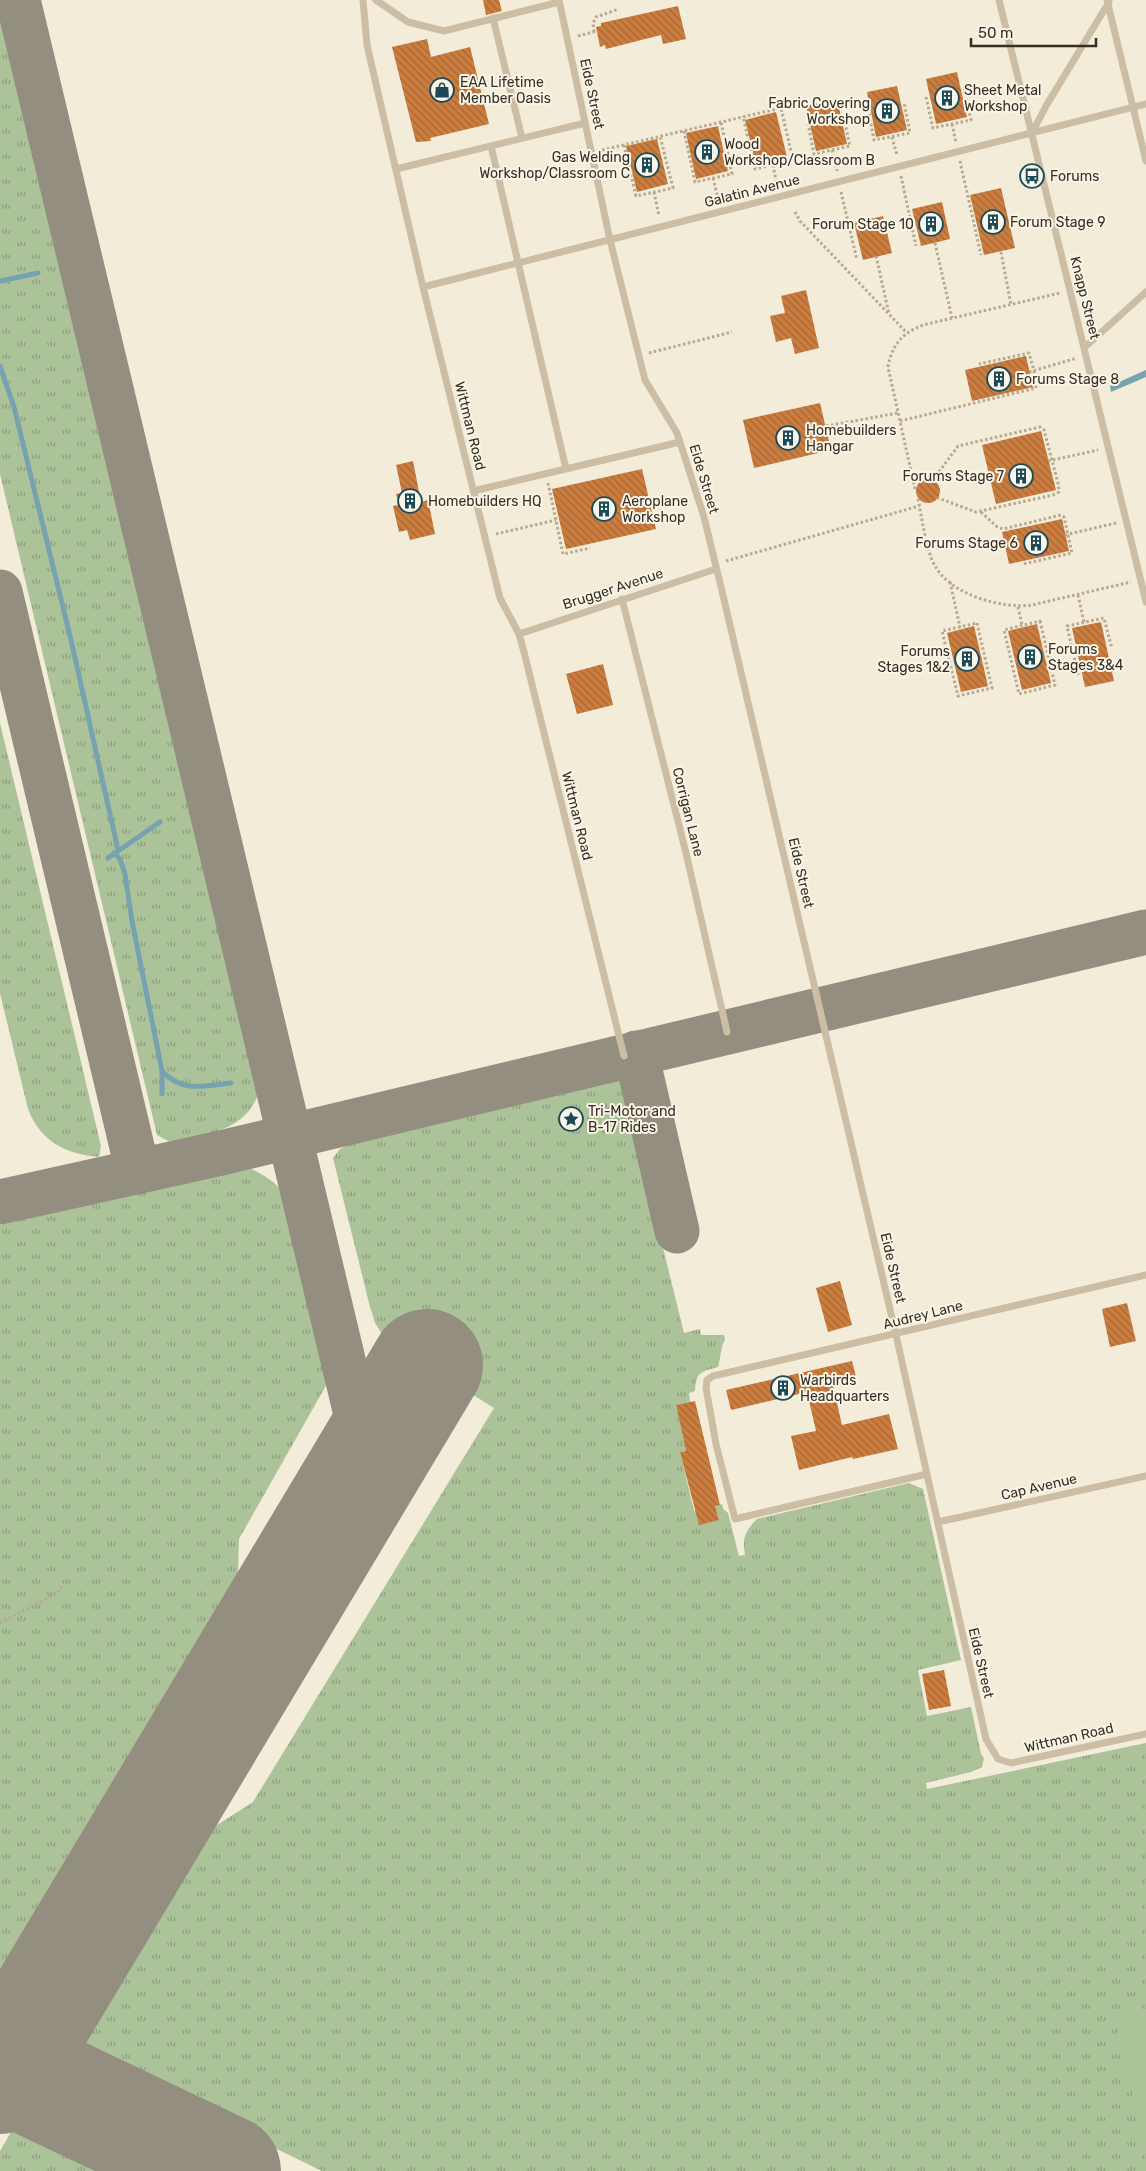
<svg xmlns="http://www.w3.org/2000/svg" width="1146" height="2171" font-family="Rubik,sans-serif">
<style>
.grass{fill:url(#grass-tufts)}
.park{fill:#acc299}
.water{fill:#77a3b1}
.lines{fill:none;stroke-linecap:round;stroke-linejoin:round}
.stream{stroke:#77a3b1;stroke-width:5}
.taxiway{stroke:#948e80;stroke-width:45}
.runway{stroke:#948e80;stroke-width:112}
.building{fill:url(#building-back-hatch)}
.path{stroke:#b7a88f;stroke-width:3;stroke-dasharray:2.5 2.5;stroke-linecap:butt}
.service{stroke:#cbbea5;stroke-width:7}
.labels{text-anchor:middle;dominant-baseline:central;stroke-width:4;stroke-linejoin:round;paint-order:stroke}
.poi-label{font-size:14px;fill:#362f26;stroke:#faf5e6;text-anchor:start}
.street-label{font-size:14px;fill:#362f26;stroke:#faf5e6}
</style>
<defs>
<pattern id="grass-tufts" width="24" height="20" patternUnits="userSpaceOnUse" patternTransform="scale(1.25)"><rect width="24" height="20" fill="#acc299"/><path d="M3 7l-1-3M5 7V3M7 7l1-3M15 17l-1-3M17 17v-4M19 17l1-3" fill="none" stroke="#8d9e7d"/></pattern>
<pattern id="building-back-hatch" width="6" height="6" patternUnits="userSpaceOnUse" patternTransform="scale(1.25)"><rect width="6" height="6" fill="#cb7d3f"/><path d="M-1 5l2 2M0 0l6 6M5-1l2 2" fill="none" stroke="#a66735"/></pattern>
</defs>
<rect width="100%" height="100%" fill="#f2ecd9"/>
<path class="grass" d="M0 0H4L262 1080C253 1130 214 1132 172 1143L157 1135 0 474Z
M0 723 101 1146 99 1157C66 1154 41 1142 28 1109L0 993Z
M620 1073 684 1333 700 1329 701 1335H724L725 1340C720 1348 721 1358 718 1367 701 1372 696 1371 695 1391L689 1393 690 1402 676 1405 686 1451 680 1452 694 1511 706 1508 719 1520 715 1506 722 1504 723 1509 728 1513 739 1556 745 1555C742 1538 745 1531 757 1519L909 1483 923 1489 961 1660 918 1670 927 1716 971 1707 981 1754 984 1758 982 1767 971 1772 926 1783 927 1789 1146 1743V2171H322L85 2056 79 2040 77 2028 189 1843 253 1802 494 1408 386 1340 375 1323 369 1303 333 1158 340 1149 352 1143 402 1126Z
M249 1168C266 1175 280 1186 291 1201L328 1354 329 1369 328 1382 239 1539 237 1604 4 1996 0 2000V1225Z
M21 2115 139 2171H0V2151Z"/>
<path class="park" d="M1146 2012V2153L1115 2019Z"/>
<path class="water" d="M1146 370V377L1111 392 1110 386Z"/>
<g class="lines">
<path class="stream" d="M0 281 38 273
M0 366 14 407 71 640 118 850
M114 853 120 859 125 874 132 921 162 1071C182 1093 205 1086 231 1083
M108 858 160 822
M162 1072V1094"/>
<path class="taxiway" d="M18 0 355 1410 363 1457 351 1492
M0 592 138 1172
M636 1053 677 1231
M0 1202 221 1153 1146 932"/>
<path class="runway" d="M0 2064 225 2171
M0 2078 427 1365"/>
</g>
<path class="building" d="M483 0H499L502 11 486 15Z
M678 6 686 39 663 44 661 35 606 49 605 45 600 47 596 27 601 26V23Z
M427 39 431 57 470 47 489 124 430 138 431 141 416 142 392 47Z
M957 72 967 117 936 124 926 79Z
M897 86 907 130 876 137 867 92Z
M837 99 847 144 816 151 806 106Z
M776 112 787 157 756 164 745 120Z
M718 126 728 171 696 179 686 133Z
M657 139 668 184 637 192 626 146Z
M1001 188 1015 248 984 255 970 195Z
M942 202 950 239 921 246 912 209Z
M883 216 892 253 863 260 854 223Z
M806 290 819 348 795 354 791 338 776 342 770 316 785 313 781 296Z
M1026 356 1033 387 972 401 965 370Z
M820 403 831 450 754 468 743 420Z
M1041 431 1056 490 996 504 982 445Z
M413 461 421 502 428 500 435 534 410 540 407 530 399 532 393 506 399 505 396 494 402 493 396 465Z
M642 469 656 529 566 549 552 489Z
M916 491a12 12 0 1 1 24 0a12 12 0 1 1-24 0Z
M1062 519 1069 551 1009 564 1002 532Z
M1101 622 1114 681 1085 687 1072 628Z
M1037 624 1051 683 1022 690 1008 631Z
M974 626 988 686 961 692 947 633Z
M603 664 613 705 577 714 566 674Z
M840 1281 852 1325 828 1332 816 1288Z
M1127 1303 1136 1341 1110 1347 1102 1309Z
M852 1361 857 1381 833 1386 842 1425 889 1414 898 1449 853 1459 852 1457 799 1470 791 1436 816 1431 807 1392 731 1410 726 1390Z
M695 1401 720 1505 715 1506 719 1520 699 1525 680 1452 686 1451 676 1405Z
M944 1670 951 1706 929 1710 922 1674Z"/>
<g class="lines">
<path class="path" d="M594 32 593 23 596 17 619 9
M578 36 597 31
M926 97 933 128 971 120 964 88
M868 109 874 140 910 133 904 102
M808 123 814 154 850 146 843 115
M952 124 956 143
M684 131 695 182 732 174 721 122
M892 137 897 155
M624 145 636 196 673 188 660 136
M602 150C662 136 721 122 781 108L793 160 755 169 743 116
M832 150 837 171
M960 161 981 255
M773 165 777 186
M901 176 916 246
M713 178 719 202
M654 192 659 216
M841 192 857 260
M795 212 800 221 907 333
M935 243 952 318
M1001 252 1011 305
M876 256 889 314
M649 353 732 332
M1029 372 1077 358
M900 421 1036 388 1034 371 1029 353 979 364
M826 426 898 413
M1048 461 1098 450
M933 480 958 446 1040 427 1044 430 1058 483 1059 492 1053 495 976 512 938 498
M548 483 563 554 590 548
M915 489 888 367C892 345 902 333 923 325L1060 293
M918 499C922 517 926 551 935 566 951 595 1002 609 1032 605L1131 582
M981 512 996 526 1003 529 1061 515 1064 517 1072 553 1023 564
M496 534 556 520
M1065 535 1116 523
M726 561 919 506
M950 582 960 627
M1078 595 1084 622
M1018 607 1022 625
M1040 621 1055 685 1019 694 1004 630Z
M977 623 992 688 958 696 942 631Z
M1078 675 1067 626 1104 618 1112 649
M0 1623 57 1593 63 1586"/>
<path class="service" d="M363 0 367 45 423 287 500 598 519 634 524 652 624 1056
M376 0 408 22 444 31 559 2
M559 0 610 240 645 380 677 433 704 517 722 591 896 1335 986 1739 998 1759 1011 1763 1146 1734
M999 0 1146 602
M1107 0 1146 161
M493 18 522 138
M1032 133 1046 106 1109 2
M491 146 566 469
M396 169 585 123
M423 287 1146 104
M1085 347 1146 292
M473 491 680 442
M622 599 686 853 727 1032
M519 634 716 569
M927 1474 735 1519 716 1444 706 1388 707 1380 713 1376 1146 1275
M938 1522 1146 1476"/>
</g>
<defs>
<g id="shop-ring" transform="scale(1.25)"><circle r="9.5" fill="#faf5e6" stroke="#1a4959" stroke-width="1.5"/><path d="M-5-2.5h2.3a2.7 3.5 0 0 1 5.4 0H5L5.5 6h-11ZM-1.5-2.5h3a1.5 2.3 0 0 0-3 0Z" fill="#1a4959"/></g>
<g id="building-ring" transform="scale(1.25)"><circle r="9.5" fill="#faf5e6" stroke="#1a4959" stroke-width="1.5"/><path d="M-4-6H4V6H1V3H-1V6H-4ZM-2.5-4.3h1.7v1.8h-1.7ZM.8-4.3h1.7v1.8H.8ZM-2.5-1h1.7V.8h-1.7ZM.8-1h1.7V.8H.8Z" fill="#1a4959"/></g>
<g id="bus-ring" transform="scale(1.25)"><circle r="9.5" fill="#faf5e6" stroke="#1a4959" stroke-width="1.5"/><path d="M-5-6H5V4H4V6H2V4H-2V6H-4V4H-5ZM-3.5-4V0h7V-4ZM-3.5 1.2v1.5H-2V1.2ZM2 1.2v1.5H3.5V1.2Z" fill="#1a4959"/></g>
<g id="sight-ring" transform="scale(1.25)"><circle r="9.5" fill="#faf5e6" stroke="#1a4959" stroke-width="1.5"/><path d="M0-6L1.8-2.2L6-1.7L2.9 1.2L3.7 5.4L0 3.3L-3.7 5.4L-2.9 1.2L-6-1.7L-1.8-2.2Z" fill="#1a4959"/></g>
</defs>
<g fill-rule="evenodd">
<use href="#shop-ring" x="442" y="90"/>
<use href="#building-ring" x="947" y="98"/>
<use href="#building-ring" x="887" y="111"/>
<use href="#building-ring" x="707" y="152"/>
<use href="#building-ring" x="647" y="165"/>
<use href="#bus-ring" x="1032" y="176"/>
<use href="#building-ring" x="993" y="222"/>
<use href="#building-ring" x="931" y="224"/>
<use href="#building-ring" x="999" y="379"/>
<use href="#building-ring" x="788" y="438"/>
<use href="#building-ring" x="1021" y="476"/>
<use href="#building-ring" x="410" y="501"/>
<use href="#building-ring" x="604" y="509"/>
<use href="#building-ring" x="1036" y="543"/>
<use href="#building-ring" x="1030" y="657"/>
<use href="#building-ring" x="967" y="659"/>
<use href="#sight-ring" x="571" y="1119"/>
<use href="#building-ring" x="783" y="1388"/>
</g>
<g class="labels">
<g class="poi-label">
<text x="460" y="82">EAA Lifetime<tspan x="460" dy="16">Member Oasis</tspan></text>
<text x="964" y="90">Sheet Metal<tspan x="964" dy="16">Workshop</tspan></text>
<text x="870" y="103" text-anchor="end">Fabric Covering<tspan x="870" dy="16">Workshop</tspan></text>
<text x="724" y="144">Wood<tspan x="724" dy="16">Workshop/Classroom B</tspan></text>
<text x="630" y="157" text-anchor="end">Gas Welding<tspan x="630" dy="16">Workshop/Classroom C</tspan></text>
<text x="1050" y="176">Forums</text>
<text x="1010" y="222">Forum Stage 9</text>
<text x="914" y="224" text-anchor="end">Forum Stage 10</text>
<text x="1016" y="379">Forums Stage 8</text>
<text x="806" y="430">Homebuilders<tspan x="806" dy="16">Hangar</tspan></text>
<text x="1004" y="476" text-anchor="end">Forums Stage 7</text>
<text x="428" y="501">Homebuilders HQ</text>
<text x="622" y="501">Aeroplane<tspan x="622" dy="16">Workshop</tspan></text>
<text x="1018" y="543" text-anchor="end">Forums Stage 6</text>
<text x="1048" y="649">Forums<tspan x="1048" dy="16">Stages 3&amp;4</tspan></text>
<text x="950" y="651" text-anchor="end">Forums<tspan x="950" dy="16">Stages 1&amp;2</tspan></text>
<text x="588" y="1111">Tri-Motor and<tspan x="588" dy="16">B-17 Rides</tspan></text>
<text x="800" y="1380">Warbirds<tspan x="800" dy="16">Headquarters</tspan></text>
</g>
<g class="street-label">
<text transform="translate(592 94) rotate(78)">Eide Street</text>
<text transform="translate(752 191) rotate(-14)">Galatin Avenue</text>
<text transform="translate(1085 298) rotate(76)">Knapp Street</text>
<text transform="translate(470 426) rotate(76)">Wittman Road</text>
<text transform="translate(704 479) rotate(73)">Eide Street</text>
<text transform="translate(613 589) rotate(-18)">Brugger Avenue</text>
<text transform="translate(688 812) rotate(76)">Corrigan Lane</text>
<text transform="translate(577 816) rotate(76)">Wittman Road</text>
<text transform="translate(801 873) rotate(77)">Eide Street</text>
<text transform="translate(893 1268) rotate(77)">Eide Street</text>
<text transform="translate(923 1315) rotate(-14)">Audrey Lane</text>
<text transform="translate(1039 1487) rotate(-13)">Cap Avenue</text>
<text transform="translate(981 1663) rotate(77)">Eide Street</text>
<text transform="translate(1069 1738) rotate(-13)">Wittman Road</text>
</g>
</g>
<path d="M971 38v8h125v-8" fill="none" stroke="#362f26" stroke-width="2.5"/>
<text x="978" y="38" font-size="15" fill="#362f26" stroke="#faf5e6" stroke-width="4" paint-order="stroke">50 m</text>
</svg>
